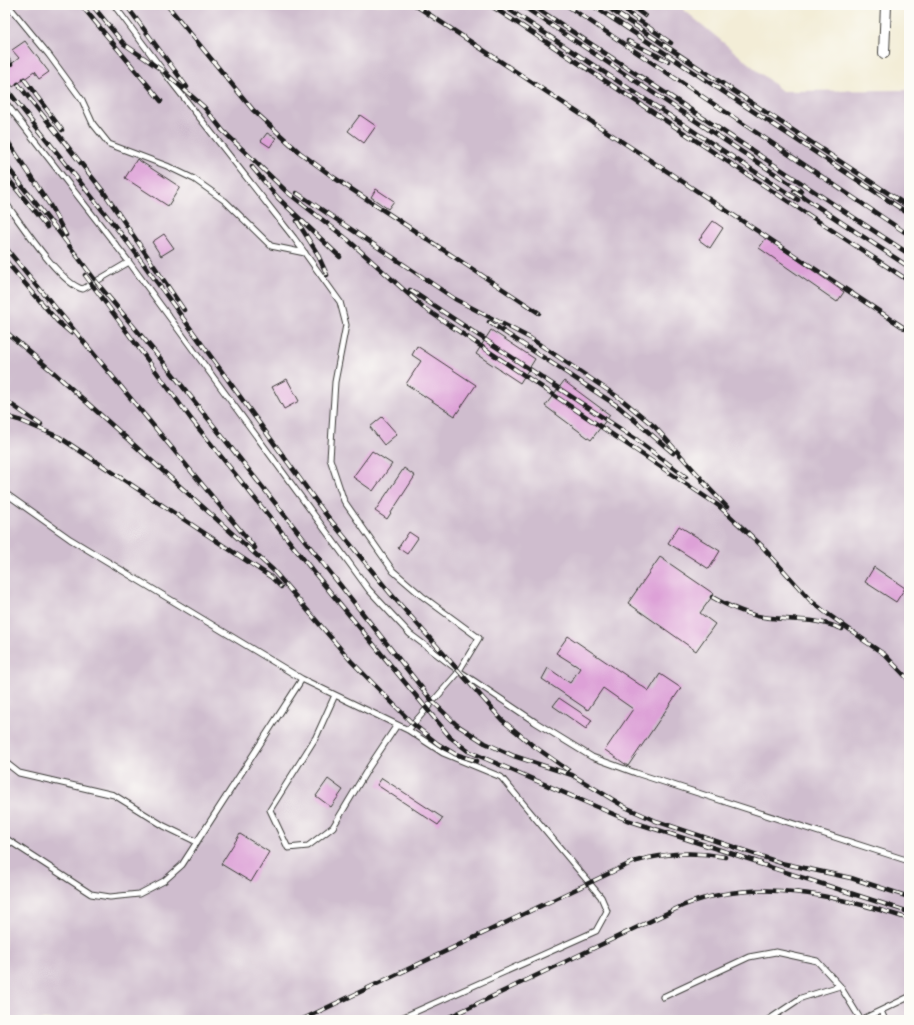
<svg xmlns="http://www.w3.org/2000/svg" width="914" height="1025" font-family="'Balsamiq Sans',sans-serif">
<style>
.industrial{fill:#cfbdce}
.building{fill:#dda1d7}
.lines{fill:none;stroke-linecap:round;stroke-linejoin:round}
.lane-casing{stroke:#3c3b38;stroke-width:7}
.street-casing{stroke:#3c3b38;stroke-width:12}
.lane{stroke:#fff;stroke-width:5}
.street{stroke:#fff;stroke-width:10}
.rail-casing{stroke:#1c1c1c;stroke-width:4.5}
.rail{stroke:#fdfcf7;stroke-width:3;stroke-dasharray:9;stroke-linecap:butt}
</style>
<rect width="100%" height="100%" fill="#fdfcf7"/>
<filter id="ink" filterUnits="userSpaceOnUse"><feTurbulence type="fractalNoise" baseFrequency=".025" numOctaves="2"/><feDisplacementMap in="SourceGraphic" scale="8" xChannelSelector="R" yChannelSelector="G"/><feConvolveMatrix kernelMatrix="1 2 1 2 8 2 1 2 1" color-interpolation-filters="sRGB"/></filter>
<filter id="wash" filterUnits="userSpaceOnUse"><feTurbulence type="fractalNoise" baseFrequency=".012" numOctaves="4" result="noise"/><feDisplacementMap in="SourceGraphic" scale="16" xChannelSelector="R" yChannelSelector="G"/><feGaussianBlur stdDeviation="0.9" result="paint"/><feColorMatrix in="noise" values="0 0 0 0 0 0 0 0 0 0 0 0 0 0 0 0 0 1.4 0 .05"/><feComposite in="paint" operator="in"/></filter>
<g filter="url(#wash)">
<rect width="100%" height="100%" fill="#f3edd7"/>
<path class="industrial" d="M5 5H678L782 91 909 90V1020H5Z"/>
<g id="blocks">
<path class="building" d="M25 41 49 72 39 79 34 72 13 87 5 76V69L19 58 12 50Z
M360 115 376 126 364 143 348 131Z
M267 133 276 138 270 147 261 141Z
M137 159 180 187 168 206 125 178Z
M376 189 394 201 388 209 371 197Z
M713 221 723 228 710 248 699 240Z
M164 234 174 248 161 256 152 242Z
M766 238 844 292 837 302 759 248Z
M491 330 535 359 520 383 476 354Z
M417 346 476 385 455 416 406 384 421 361 412 355Z
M287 379 299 401 284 409 272 387Z
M564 381 610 415 591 440 545 406Z
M382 417 397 434 384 445 370 427Z
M372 451 392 464 373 491 353 477Z
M404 468 415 476 387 519 375 511Z
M679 526 720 551 709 569 668 543Z
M409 532 418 538 407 554 398 548Z
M660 557 714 594 700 613 715 624 696 651 628 603Z
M874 567 905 588 896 602 865 582Z
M568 636 649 691 660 674 681 688 628 766 605 750 633 709 603 688 588 710 542 679 548 668 570 683 580 668 556 653Z
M559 698 592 720 586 729 553 706Z
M382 778 443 818 438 825 377 785Z
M328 779 343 790 331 807 316 796Z
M240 834 269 852 251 882 221 864Z"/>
</g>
</g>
<g filter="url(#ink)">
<use href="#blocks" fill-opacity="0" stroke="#3c3b38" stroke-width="1"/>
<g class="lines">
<g class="lane-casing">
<path id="lane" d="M8 5 49 55 82 100 93 124 109 144 167 166 194 179 225 201 271 246 305 253
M114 5 170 80 294 238 340 302 346 325 335 382 330 459 344 501 393 571 422 596 479 638 457 674 408 730
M5 102 129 262 83 289C61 285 20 222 5 202
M129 262 369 590 410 634 459 671 535 722 592 757 636 773 909 861
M5 493 70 539 302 679 408 730 443 753 501 777 601 897 607 911 596 931 397 1020
M335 695 316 737 270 810 288 848 308 846 333 827 369 767 397 725
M5 762 19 773 114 795 164 826 197 842
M5 838 91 894 110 897 139 894 164 881 182 865 302 679
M663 997 749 957 776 952 817 961 840 986 861 1020
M881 1011 885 1020
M768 1020 801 998 840 986
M861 1020 909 997"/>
</g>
<g class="street-casing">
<path id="street" d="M884 53 886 5"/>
</g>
<use href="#lane" class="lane"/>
<use href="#street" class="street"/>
<g class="rail-casing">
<path id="rail" d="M92 5 124 44 163 71 204 107 224 132
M126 5 187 87
M167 5 253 110 299 152 333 177 539 313
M415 5 909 331
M490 5 909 281
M502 5 798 200
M521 5 801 191
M532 5 909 254
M566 5 909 235
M592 5 909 214
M604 5 909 207
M617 5 671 43
M630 5 645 16
M82 6 161 101
M628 41 668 61
M5 56 11 64
M5 67 6 68
M24 79 62 130
M18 84 103 191 184 310
M5 87 129 244 324 512 390 593 502 720 531 744 568 770
M221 129 287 192 347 239 424 308 719 506 762 546
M5 137 51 207 66 235
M5 164 55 228
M252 167 278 198 340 257
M5 175 47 227
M794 191 909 267
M297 193 455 299 530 338 621 399 655 427 708 486
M297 221 317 253 327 275
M52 223 102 289 160 358 433 702 457 725 485 743 514 756 572 775 625 807 656 821 781 863 851 878 909 897
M5 247 255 548
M5 260 58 322 71 333
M85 275 191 419 317 576 450 737 468 751 627 820 761 863
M410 290 637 440 686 477
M489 322 619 407 673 453
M5 331 53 372 273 570 351 661 413 724 438 744 455 754 477 761
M5 400 41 425
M5 416 19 420 59 437 271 577 281 587
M703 482 727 507
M759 543 810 600 825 612 867 642
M712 597C728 606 745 614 763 617 791 621 815 617 842 629
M863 640 884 654 909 680
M757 863 909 912
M301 1020 633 862C663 853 694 851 725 857
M443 1020 682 906C756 876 836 895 909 919"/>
</g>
<use href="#rail" class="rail"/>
</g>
</g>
<rect width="914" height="1025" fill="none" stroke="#fdfcf7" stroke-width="20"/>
</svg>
